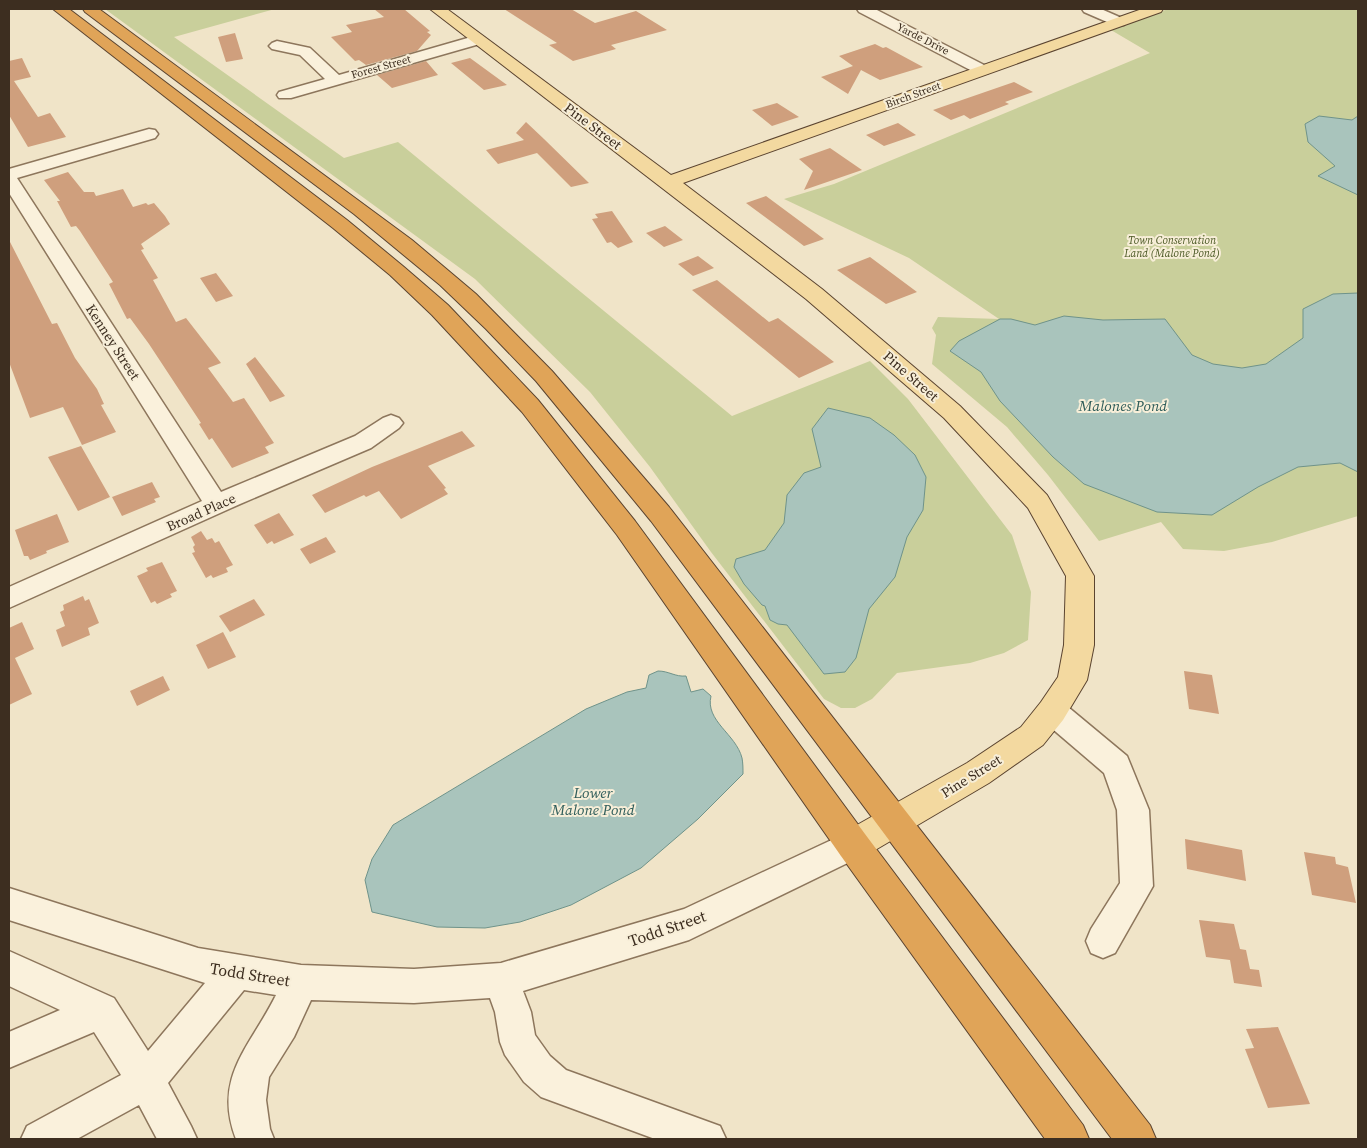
<svg xmlns="http://www.w3.org/2000/svg" width="1367" height="1148" font-family="'Source Serif 4',serif">
<style>
.green{fill:#c9cf9b}
.water{fill:#a9c4bc;stroke:#6f938a}
.building{fill:#cf9f7d}
.lines{fill:none;stroke-linecap:round;stroke-linejoin:round}
.minor-casing{stroke:#8d765c;stroke-width:3}
.major-casing{stroke:#5b4430;stroke-width:2}
.highway-casing{stroke:#5b4430;stroke-width:2}
.minor{fill:#faf1dc;fill-rule:evenodd}
.major{fill:#f3d9a0;fill-rule:evenodd}
.highway{fill:#e0a458;fill-rule:evenodd}
.labels{text-anchor:middle;dominant-baseline:central;stroke-width:4;stroke-linejoin:round;paint-order:stroke}
.far-street-label{font-size:11px;fill:#3d2e20;stroke:#f7eed8}
.far-park-label{font-size:11px;font-style:italic;fill:#4d5a26;stroke:#f7eed8}
.street-label{font-size:14px;fill:#3d2e20;stroke:#f7eed8}
.water-label{font-size:15px;font-style:italic;fill:#2f5d5a;stroke:#f7eed8}
.near-street-label{font-size:16px;fill:#3d2e20;stroke:#f7eed8}
</style>
<rect width="100%" height="100%" fill="#f0e4c8"/>
<path class="green" d="M105 9H275L174 37 344 158 398 142 732 416 870 361 908 399 1012 535 1031 592 1028 640 1004 653 970 663 897 673 872 699 855 708H841L824 699 711 552 650 467 590 392 475 279Z
M1168 9H1358V516L1272 542 1224 551 1183 549 1161 522 1099 541 1048 475 1007 427 932 364 936 335 932 328 938 317 999 319 909 258 784 199 834 184 1150 53 1111 30Z"/>
<path class="water" d="M1319 116 1352 120 1358 116V195L1318 176 1335 166 1308 142 1305 124Z
M1358 293V472L1340 463 1298 467 1258 487 1212 515 1157 512 1084 484 1053 457 1000 401 981 372 950 351 959 341 1000 319H1011L1035 325 1064 316 1103 320 1165 319 1192 355 1213 364 1242 368 1266 364 1303 338V309L1333 294Z
M828 408 870 418 894 435 915 455 926 477 923 510 907 537 895 577 869 609 856 658 845 672 824 674 787 625 778 624 770 620 765 606 762 605 744 584 734 567 736 559 765 550 784 523 787 495 804 473 821 467 812 429Z
M658 671C669 671 675 677 686 676L691 692 703 689 711 696C705 721 736 734 742 758 743 763 743 769 743 774L698 819 641 868 571 905 520 922 485 928 437 927 372 912 365 880 372 859 393 825 586 709 627 692 646 688 649 675Z"/>
<path class="building" d="M374 9H404L430 31 427 32 431 35 417 51 366 65 359 60 355 61 331 37 352 32 346 25 384 17Z
M504 9H571L595 23 636 11 667 30 611 45 616 49 573 61 549 45 557 43Z
M235 33 243 59 226 62 218 37Z
M875 44 883 48 886 47 923 67 880 80 861 70 848 94 821 77 853 66 839 56Z
M22 58 31 77 14 81 38 117 50 113 66 137 28 147 9 115V61Z
M470 58 507 85 484 90 451 63Z
M426 61 438 75 392 88 377 75Z
M1014 82 1033 92 1005 102 1009 104 970 119 964 115 951 120 933 110Z
M777 103 799 117 772 126 752 110Z
M526 122 544 139 589 183 571 187 537 153 498 164 486 150 524 140 516 133Z
M898 123 916 135 884 146 866 135Z
M830 148 862 170 804 190 813 171 799 159Z
M68 172 84 192H94L96 196 123 189 133 207 146 203 148 205 154 203 165 216 170 224 141 244 144 249 141 250 158 278 153 280 176 322 186 318 221 363 208 368 233 402 244 398 274 443 265 447 269 453 232 468 212 438 209 440 199 424 201 423 149 344 130 318 127 319 109 284 113 282 80 231 76 226 71 227 57 201H60L44 180Z
M766 196 824 239 804 246 746 203Z
M612 211 633 242 618 248 611 242 607 243 592 219 598 218 595 214Z
M665 226 683 240 664 247 646 233Z
M9 240 52 324 57 323 75 358 97 389 104 404 101 405 116 432 82 445 63 407 30 418 9 362Z
M698 256 714 268 693 276 678 264Z
M870 257 917 292 886 304 837 270Z
M216 273 233 296 216 302 200 278Z
M717 280 769 322 778 318 834 362 799 378 692 290Z
M255 357 285 396 270 402 246 364Z
M462 431 475 446 428 466 446 488 444 489 448 494 401 519 379 491 366 497 364 495 325 513 312 495 372 467Z
M81 446 110 497 78 511 48 457Z
M152 482 160 497 154 499 156 502 122 516 112 497Z
M279 513 294 535 274 544 272 541 267 544 254 525Z
M57 514 69 542 46 551 47 553 30 560 28 556H24L15 530Z
M201 531 207 540 212 538 215 543 219 541 233 565 226 568 228 572 213 578 211 575 206 578 192 553 195 552 193 547 195 545 191 537Z
M326 537 336 552 310 564 300 549Z
M162 562 177 591 170 594 172 597 157 604 155 601 151 603 137 576 148 571 146 568Z
M83 596 85 601 89 599 99 623 88 628 90 635 62 647 56 630 65 626 60 612 64 610 63 605Z
M254 599 265 615 230 632 219 616Z
M22 622 34 649 15 658 32 694 9 705V628Z
M223 632 236 657 208 669 196 645Z
M1184 671 1212 675 1219 714 1189 709Z
M163 676 170 690 137 706 130 691Z
M1185 839 1242 850 1246 881 1187 869Z
M1304 852 1335 857 1336 864 1348 867 1356 903 1312 895Z
M1199 920 1234 924 1240 949 1246 950 1250 969 1259 970 1262 987 1234 983 1230 960 1206 957Z
M1278 1027 1310 1104 1268 1108 1245 1049 1254 1048 1246 1029Z"/>
<g class="lines">
<g class="minor-casing">
<path id="minor" d="M857 9H875L988 67 990 70 988 73H976L859 12Z
M1082 9H1101L1124 19 1126 22 1124 25H1114L1084 12Z
M478 35 483 37 486 40 483 43 291 98H279L277 95 279 92 325 79 300 55 272 49 269 46 272 43 277 41 310 48 339 75Z
M149 129 155 130 158 134 155 138 17 178 221 492 355 436 383 418 391 415 399 418 403 423 399 428 371 448 240 504 9 608V587L202 501 9 193V169Z
M1052 699 1062 702 1127 756 1149 810 1153 886 1115 953 1103 958 1091 953 1086 941 1091 929 1120 883 1117 810 1104 773 1042 720 1037 711 1042 702Z
M853 830 864 835 869 845 864 855 689 940 523 991 531 1012 535 1035 550 1056 566 1070 720 1126 726 1139H655L541 1097 524 1082 505 1055 500 1042 495 1012 490 998 414 1003 311 1000 294 1037 269 1077 266 1100 270 1129 274 1139H236C212 1077 251 1046 276 995L244 990 168 1083 191 1126 197 1139H157L139 1105 77 1139H21L27 1126 121 1075 94 1032 9 1068V1032L60 1010 9 986V951L114 998 148 1051 205 983 9 920V888L198 948 301 965 414 969 501 963 684 909Z"/>
</g>
<g class="major-casing">
<path id="major" d="M430 9H447L671 175 1142 9H1163L1161 12 683 183 822 289 960 406 1047 495 1094 576V645L1087 680 1063 720 1043 745 989 783 865 856 853 860 841 856 836 845 841 834 967 763 1021 727 1041 702 1058 677 1064 645 1066 576 1028 508 944 418 806 299Z"/>
</g>
<g class="highway-casing">
<path id="highway" d="M53 9H69L347 220 404 267 448 305 538 400 635 521 865 834 1083 1125 1089 1139H1045L841 856 617 535 522 412 432 315 390 275 333 228Z
M83 9H99L412 240 476 294 552 371 669 507 1150 1125 1156 1139H1112L651 521 536 381 486 329 440 285 354 214 85 12Z"/>
</g>
<use href="#minor" class="minor"/>
<use href="#major" class="major"/>
<use href="#highway" class="highway"/>
</g>
<g class="labels">
<g class="far-street-label">
<text transform="translate(923 39) rotate(27)">Yarde Drive</text>
<text transform="translate(381 67) rotate(-16)">Forest Street</text>
<text transform="translate(913 95) rotate(-20)">Birch Street</text>
</g>
<g class="far-park-label">
<text x="1172" y="240">Town Conservation<tspan x="1172" dy="13">Land (Malone Pond)</tspan></text>
</g>
<g class="street-label">
<text transform="translate(593 126) rotate(37)">Pine Street</text>
<text transform="translate(113 342) rotate(57)">Kenney Street</text>
<text transform="translate(911 376) rotate(41)">Pine Street</text>
<text transform="translate(201 512) rotate(-24)">Broad Place</text>
<text transform="translate(971 776) rotate(-32)">Pine Street</text>
</g>
<g class="water-label">
<text x="1123" y="405">Malones Pond</text>
<text x="593" y="792">Lower<tspan x="593" dy="17">Malone Pond</tspan></text>
</g>
<g class="near-street-label">
<text transform="translate(667 928) rotate(-19)">Todd Street</text>
<text transform="translate(250 974) rotate(9)">Todd Street</text>
</g>
</g>
<rect width="1367" height="1148" fill="none" stroke="#3d2e20" stroke-width="20"/>
</svg>
